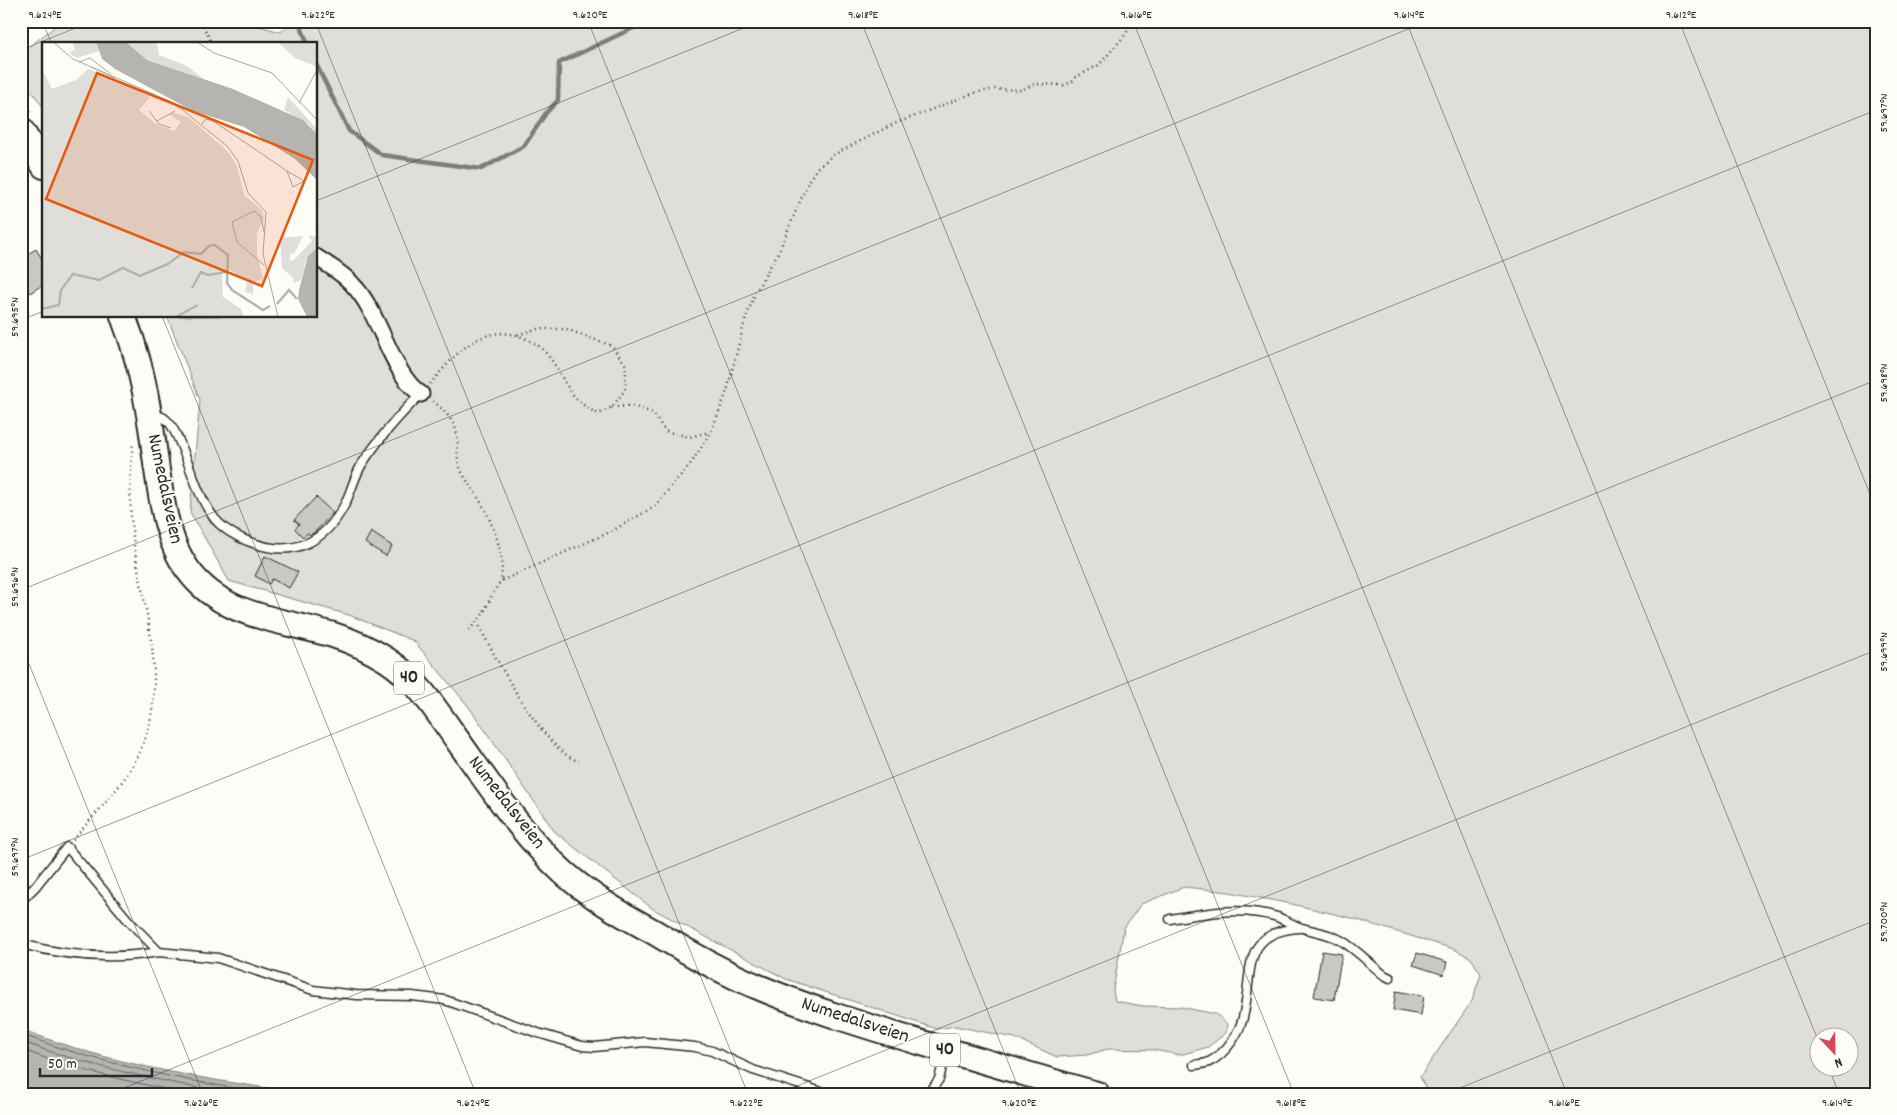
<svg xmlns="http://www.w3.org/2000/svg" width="1897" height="1115" font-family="Dekko,sans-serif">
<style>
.green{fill:#dfdeda;stroke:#858482;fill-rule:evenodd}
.water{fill:#b5b4b1;stroke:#7e7d7b}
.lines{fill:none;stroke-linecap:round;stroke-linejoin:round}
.shore{stroke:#626261;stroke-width:1}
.stream{stroke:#7e7d7b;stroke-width:4.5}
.building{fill:#c9c8c4;stroke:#2b2b2b}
.service-casing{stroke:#2b2b2b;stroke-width:11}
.minor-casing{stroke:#2b2b2b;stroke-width:19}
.primary-casing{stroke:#2b2b2b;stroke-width:28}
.path{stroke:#2b2b2b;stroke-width:2.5;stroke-dasharray:1 4;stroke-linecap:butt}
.service{stroke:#fdfcf7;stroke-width:8}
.minor{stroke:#fdfcf7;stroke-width:15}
.primary{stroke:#fdfcf7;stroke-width:24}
.ticks{fill:none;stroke:#2b2b2b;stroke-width:1;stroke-opacity:0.45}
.labels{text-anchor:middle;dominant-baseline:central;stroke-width:4;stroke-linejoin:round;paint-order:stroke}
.shield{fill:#fdfcf7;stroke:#6a6a68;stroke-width:1}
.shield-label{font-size:19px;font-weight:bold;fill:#2b2b2b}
.street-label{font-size:20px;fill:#2b2b2b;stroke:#fdfcf7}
.inset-river{fill:none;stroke:#b5b4b1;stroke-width:2.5}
.inset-road{fill:none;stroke:#a9a8a5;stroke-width:1}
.view{fill:#e8590c;fill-opacity:0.15;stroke:#e8590c;stroke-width:2.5}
.inset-edge{fill:none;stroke:#2b2b2b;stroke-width:2.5}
.neatline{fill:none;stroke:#2b2b2b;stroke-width:2}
.ticks-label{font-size:12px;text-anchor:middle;fill:#2b2b2b}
</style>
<rect width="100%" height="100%" fill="#fdfcf7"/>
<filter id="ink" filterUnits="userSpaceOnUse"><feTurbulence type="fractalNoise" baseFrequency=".02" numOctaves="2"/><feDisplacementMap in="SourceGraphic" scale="10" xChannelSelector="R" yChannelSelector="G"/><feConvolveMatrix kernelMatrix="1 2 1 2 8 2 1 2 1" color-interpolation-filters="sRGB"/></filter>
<g filter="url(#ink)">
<path class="green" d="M62 21H240L281 32 293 21H1876V1094H1441L1426 1090 1420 1077 1472 1001 1481 974 1471 958 1454 949 1351 918 1292 904 1229 892 1184 887 1141 904 1124 928 1113 990 1115 1001 1143 1006 1180 1007 1216 1014 1227 1024 1226 1033 1208 1047 1180 1055 1154 1050 1108 1049 1087 1055 1057 1057 1015 1038 955 1026 937 1029 786 979 653 909 555 832 469 707 414 641 349 615 229 581 190 512 200 400 167 316H316V44H44V108L21 77V53ZM1820 1038H1850V1068H1820Z"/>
<path class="water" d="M21 1029C113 1066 214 1081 311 1094H21Z"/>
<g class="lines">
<path class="shore" d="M21 1034C69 1053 119 1065 169 1076 203 1083 237 1089 271 1094
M21 1041C87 1067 157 1079 226 1094
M21 1049C75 1071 133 1082 189 1094"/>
<path class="stream" d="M300 21 301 27 308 44
M316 64 349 131 382 155 481 169 524 146 546 113 558 100 559 63 648 21"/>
</g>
<path class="building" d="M36 249 44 262V284L30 293 21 281V258Z
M316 497 333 513 315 532 310 535 308 533 303 537 295 529 299 524 294 520Z
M371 532 392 546 386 556 365 543Z
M265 556 298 572 289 588 272 579 269 584 255 576Z
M1322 951 1342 954 1334 1000 1314 997Z
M1417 953 1447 962 1444 975 1413 965Z
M1396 991 1424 996 1421 1015 1393 1010Z"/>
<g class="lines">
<g class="service-casing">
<path id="service" d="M153 416C161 414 166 419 171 425 188 453 193 488 212 515 221 529 240 539 256 544 295 557 325 541 344 506 351 493 354 477 362 464 377 441 401 413 421 394
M21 901 35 887 67 847 128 920 159 952 218 958 313 990 356 995 412 996 445 1000 538 1033 582 1046 594 1047 645 1042 695 1047 712 1051 753 1070 828 1094
M1170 919C1205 913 1242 906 1277 917 1285 920 1293 925 1302 928 1316 932 1329 933 1342 941 1357 950 1370 964 1384 975L1390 978
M21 944C66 956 113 960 159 952
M1194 1065C1199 1064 1205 1064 1209 1062 1227 1053 1241 1031 1244 1013 1253 971 1241 932 1299 928
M929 1094 939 1079 946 1052"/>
</g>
<g class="minor-casing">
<path id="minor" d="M316 257C328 265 344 274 353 285 380 312 392 376 421 394"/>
</g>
<g class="primary-casing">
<path id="primary" d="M21 130 44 166
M123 316C136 349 145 386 150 421 158 467 160 532 188 570 223 618 281 619 333 635 352 641 370 649 387 660 418 680 438 713 458 741 491 787 522 835 564 873 591 897 623 915 654 932 687 952 720 971 756 986 810 1009 866 1026 922 1043 980 1060 1039 1078 1097 1094"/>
</g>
<path class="path" d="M201 21 212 44
M21 99 30 112
M430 384C455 355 480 322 522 337 532 341 540 346 547 354 566 378 567 400 599 414L612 407 625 390 626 365 612 346 566 329H536L517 335
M433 401C444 410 455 421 457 435 459 449 455 455 461 470 467 483 477 494 483 506 495 529 505 556 501 581
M612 407 632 406 653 413 665 431 689 437 710 432
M477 622C493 653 545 754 579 761
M469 630 482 616 493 593 501 581 610 532 654 507 692 462 711 432 727 391 744 324 755 293 779 251 809 180 817 168 833 155 894 124 974 93 995 89 1021 90 1035 84 1064 85 1072 82 1076 77 1099 65 1126 34 1131 21
M73 840C96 812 124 786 139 753 172 684 142 607 133 537 129 506 130 473 133 442"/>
<use href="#service" class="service"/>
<use href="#minor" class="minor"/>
<use href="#primary" class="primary"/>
</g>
</g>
<path class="ticks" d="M42 21 52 44M315 21 748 1094M588 21 1021 1094M861 21 1294 1094M1133 21 1567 1094M1406 21 1820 1045M1679 21 1876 509M21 50 93 21M316 201 761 21M162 316 476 1094M21 320 44 311M21 590 1428 21M21 644 203 1094M21 860 1876 110M1829 1068 1839 1094M109 1094 1876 380M777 1094 1876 650M1445 1094 1876 920"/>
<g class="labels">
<g class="shield">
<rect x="394" y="661.5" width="30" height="33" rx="4"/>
<rect x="930" y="1033.5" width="30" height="33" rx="4"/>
</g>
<g class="shield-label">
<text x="409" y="678">40</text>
<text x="945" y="1050">40</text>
</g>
<g class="street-label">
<text transform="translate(164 489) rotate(78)">Numedalsveien</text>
<text transform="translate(506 803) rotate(52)">Numedalsveien</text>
<text transform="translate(855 1021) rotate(18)">Numedalsveien</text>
</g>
</g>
<g transform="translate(42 42)">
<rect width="275" height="275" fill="#fdfcf7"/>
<path d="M30 0H54L57 9 35 16 27 11 33 7ZM84 0H112L116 4 117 13 143 23 162 37 105 18ZM236 0H275V25L253 16ZM0 27 10 47 34 38 46 27 83 42 108 55 97 68 114 82 132 89 139 80 128 73 130 70 148 76 187 111 195 124 202 153 220 168 222 177 215 190V211L221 237 211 240V252L203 250 205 240 189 228 180 231 181 255 199 267 202 275H0ZM246 55 275 87V92L266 82 242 68ZM266 193 275 195V206L264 219 259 238 251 241V236L240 226 238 196 261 194 252 212 249 211 247 218 251 219 270 199Z" fill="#dfdeda"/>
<path d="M54 0H84L105 18 191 47 261 78 275 92V138L253 117 202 85 151 69 73 27 60 17ZM275 206V275H265L256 257 257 248 266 214Z" fill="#b5b4b1"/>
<path class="inset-river" d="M150 246 159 230 166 233 184 230M235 262 247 248 255 257M0 267 17 263 19 248 31 232 57 238 81 226 98 234 126 222 142 210 159 212 167 204 173 203 186 213 185 241 190 248 221 268 228 264M134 275 156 263"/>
<path class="inset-road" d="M11 0 31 17 132 61 185 104 196 119 206 151 224 170 221 212 236 275M155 0 172 11 230 31 275 78M37 20 48 16 69 32M49 25 73 36M257 61 275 28M107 69 117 82 129 86M115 79 133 69M160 82 164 77 171 79 229 118 245 129 251 145 262 139 245 129M222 190 219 175 212 169 190 180 195 200 222 223"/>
<path class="view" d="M55 31 271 118 220 244 4 157Z"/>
<rect width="275" height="275" class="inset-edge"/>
</g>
<rect width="1897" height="1115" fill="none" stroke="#fdfcf7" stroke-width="55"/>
<g transform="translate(1834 1052) rotate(158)"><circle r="24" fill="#fdfcf7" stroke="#a9a8a5"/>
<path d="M0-4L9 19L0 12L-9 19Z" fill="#d1495b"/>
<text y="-8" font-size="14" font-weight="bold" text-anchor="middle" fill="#2b2b2b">N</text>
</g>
<path d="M40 1068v8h112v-8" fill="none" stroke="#2b2b2b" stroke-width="2.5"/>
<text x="48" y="1068" font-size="15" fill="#2b2b2b" stroke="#fdfcf7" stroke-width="4" paint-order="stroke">50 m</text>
<rect x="28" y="28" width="1842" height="1060" class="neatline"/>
<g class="ticks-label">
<text x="45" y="18">9.624°E</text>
<text x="318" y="18">9.622°E</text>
<text x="590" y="18">9.620°E</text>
<text x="863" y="18">9.618°E</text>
<text x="1136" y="18">9.616°E</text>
<text x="1409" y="18">9.614°E</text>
<text x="1681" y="18">9.612°E</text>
<text transform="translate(1883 113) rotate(-90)" y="4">59.697°N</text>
<text transform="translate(14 317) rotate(-90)" y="4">59.695°N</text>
<text transform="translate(1883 383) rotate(-90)" y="4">59.698°N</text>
<text transform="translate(14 587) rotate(-90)" y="4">59.696°N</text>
<text transform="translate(1883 652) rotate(-90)" y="4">59.699°N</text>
<text transform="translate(14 857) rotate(-90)" y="4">59.697°N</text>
<text transform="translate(1883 922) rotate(-90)" y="4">59.700°N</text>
<text x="201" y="1106">9.626°E</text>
<text x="473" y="1106">9.624°E</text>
<text x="746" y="1106">9.622°E</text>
<text x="1019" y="1106">9.620°E</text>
<text x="1291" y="1106">9.618°E</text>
<text x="1564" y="1106">9.616°E</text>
<text x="1837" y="1106">9.614°E</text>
</g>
</svg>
